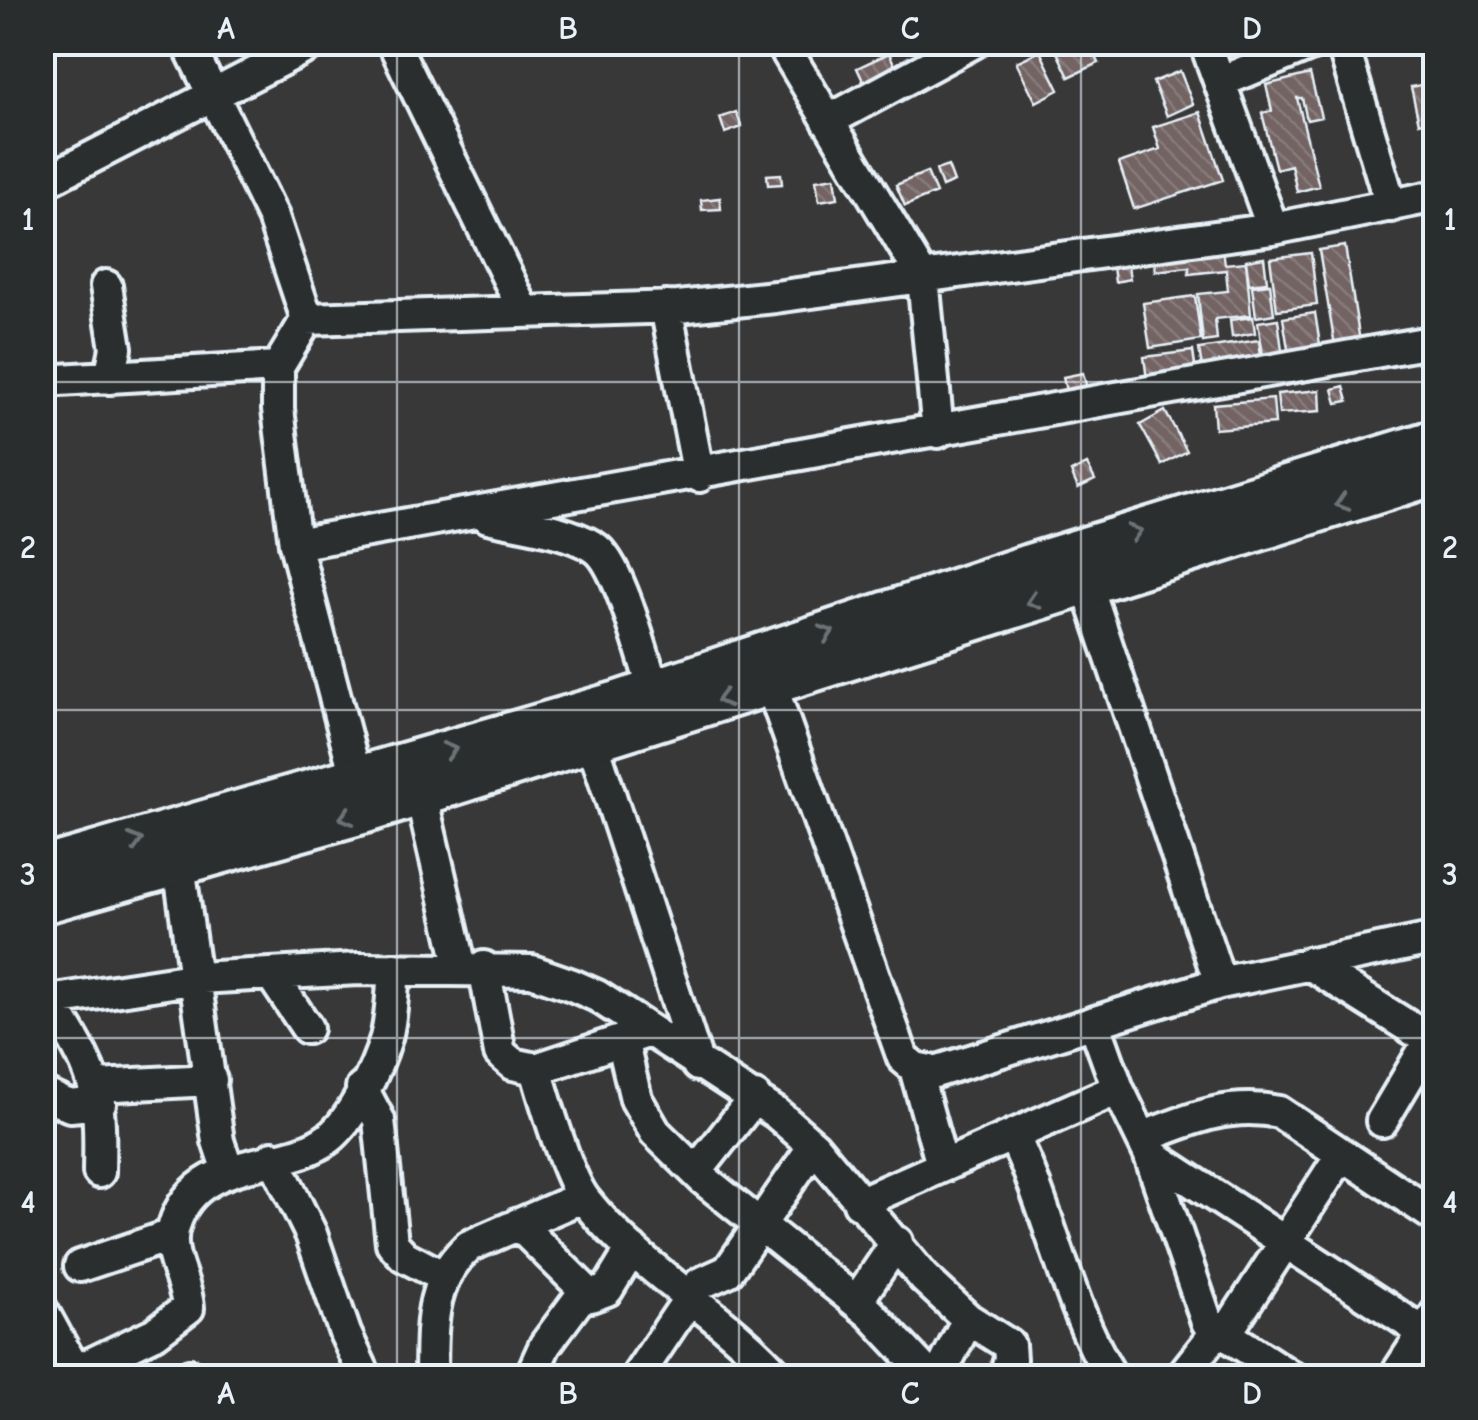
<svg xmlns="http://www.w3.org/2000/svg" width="1478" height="1420" font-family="'Comic Neue',sans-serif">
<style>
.building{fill:url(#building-back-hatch);stroke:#e8f1f8;stroke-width:2.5}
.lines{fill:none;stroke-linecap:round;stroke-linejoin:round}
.minor-casing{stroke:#e8f1f8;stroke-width:38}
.major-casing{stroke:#e8f1f8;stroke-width:48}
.minor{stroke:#2a2d2e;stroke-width:30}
.major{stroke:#2a2d2e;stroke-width:40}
.oneway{stroke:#6c7275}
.grid{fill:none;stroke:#e8f1f8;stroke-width:2.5;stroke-opacity:0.55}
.neatline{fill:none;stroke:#e8f1f8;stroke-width:4}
.grid-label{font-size:32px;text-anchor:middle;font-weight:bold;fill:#e8f1f8}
</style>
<defs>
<pattern id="building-back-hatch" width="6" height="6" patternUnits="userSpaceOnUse" patternTransform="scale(2.5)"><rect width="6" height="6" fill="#736464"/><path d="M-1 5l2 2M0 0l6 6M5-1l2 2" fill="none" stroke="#877b7b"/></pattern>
</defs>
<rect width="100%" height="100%" fill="#393839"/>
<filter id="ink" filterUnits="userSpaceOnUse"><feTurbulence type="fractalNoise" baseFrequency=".01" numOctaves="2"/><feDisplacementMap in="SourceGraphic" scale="20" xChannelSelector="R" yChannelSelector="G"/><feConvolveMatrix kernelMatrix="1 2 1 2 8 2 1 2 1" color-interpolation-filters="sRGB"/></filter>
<g filter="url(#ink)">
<path class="building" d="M1089 42 1099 63 1069 77 1053 44Z
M1395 42H1430L1398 53Z
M1040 51 1059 90 1036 102 1016 62Z
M889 53 897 70 865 85 857 68Z
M1180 71 1193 104 1167 116 1153 82Z
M1310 74 1321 117 1307 120 1302 98H1297L1319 186 1297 192 1291 165 1276 169 1262 113 1272 111 1266 85Z
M1436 82V119L1419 123 1411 87Z
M736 112 742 127 725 133 720 118Z
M1200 112 1223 180 1134 209 1119 163 1160 149 1153 127Z
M948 166 954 182 942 187 936 170Z
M927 172 936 193 905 206 896 185Z
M781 174 782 184 768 185 767 175Z
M835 177 838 198 819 201 816 180Z
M720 198 721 209 702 210 701 200Z
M1345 246 1361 348 1336 352 1319 250Z
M1223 250 1225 264 1246 262 1251 315 1215 319 1217 340 1203 342 1198 294 1228 291 1226 270 1189 274V267L1155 271 1154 258Z
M1311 253 1317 305 1277 310 1270 258Z
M1264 257 1267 282 1249 284 1246 260Z
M1128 265 1130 279 1115 282 1113 267Z
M1270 284 1274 314 1256 317 1252 286Z
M1195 296 1201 340 1150 348 1143 303Z
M1315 313 1322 357 1290 361 1283 318Z
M1253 317 1255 333 1232 337 1230 320Z
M1278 319 1284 366 1265 369 1258 322Z
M1259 340 1263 371 1204 380 1199 349Z
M1193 351 1197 380 1148 387 1144 357Z
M1083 373 1088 392 1067 396 1063 377Z
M1344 386 1348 401 1337 403 1333 389Z
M1320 390 1321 411 1279 414 1277 394Z
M1273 399 1275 424 1215 429 1213 404Z
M1165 411 1187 451 1162 465 1140 425Z
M1087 464 1095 480 1078 488 1071 472Z"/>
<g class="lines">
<g class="minor-casing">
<path id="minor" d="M187 42 273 217 307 319 678 307 775 297 1273 229 1436 196
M393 42 524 311
M781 42 923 278 938 432
M1205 42 1273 229
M1342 42 1391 206
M1220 82 1317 42
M828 121 974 42
M42 183 316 42
M106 286 116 348 110 378
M666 307 699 476
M307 319 278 367V409L295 544 356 777
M42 381 278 367
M488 517C522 525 564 529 594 547 620 562 643 659 654 690
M295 544 1436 341
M1086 583 1220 983
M764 665 903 1058 915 1068 935 1072 1220 983 1436 938
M592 741 698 1065
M421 795 461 968
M179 865 218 1141 228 1171
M1308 963 1436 1044
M484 967 500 1053 513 1064 536 1069
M271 974 307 1028
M50 1001C96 1074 101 1085 99 1172
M42 1002 198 978 358 969 532 971 572 985 597 996 776 1113 814 1146 924 1278 968 1319 1009 1345 1010 1359 1004 1378
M1094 1022 1118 1089 1149 1153 1207 1322 1293 1378
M647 1032 536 1069C545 1100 567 1177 585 1200 640 1270 721 1312 780 1378
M622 1040 636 1099 655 1132 703 1179 870 1313 931 1378
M915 1068 942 1165
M97 1086 211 1080
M362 1088 379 1120 392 1243 404 1256 442 1276
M42 1093 70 1106 100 1103
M1382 1121 1430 1040
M1013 1135C1051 1213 1066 1303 1112 1378
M1142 1138C1190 1119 1228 1102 1279 1112L1436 1217
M1149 1153 1423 1332
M273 1157 311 1234 345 1333 366 1378
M696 1172 755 1097
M859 1203 1118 1089
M518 1224 591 1296 607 1290 632 1249
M80 1266 172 1235
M857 1301 897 1242
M42 1310 79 1378
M1225 1335 1342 1154
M76 1371 155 1333 188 1308C187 1280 165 1255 174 1226 196 1152 284 1173 329 1138 353 1119 377 1068 386 1038 392 1016 392 991 394 969
M190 1375 192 1378
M431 1378C432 1327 428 1282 469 1246L582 1197
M530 1378 545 1345 585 1291
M636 1378 699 1284 728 1271 814 1146
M938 1378 968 1319
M1180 1378 1218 1330
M1394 1378 1436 1314"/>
</g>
<g class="major-casing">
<path id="major" d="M42 868 618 702 1029 565 1436 440
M42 903 366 812 1436 474"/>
</g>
<use href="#minor" class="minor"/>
<use href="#major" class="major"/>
</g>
<defs><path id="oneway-chevron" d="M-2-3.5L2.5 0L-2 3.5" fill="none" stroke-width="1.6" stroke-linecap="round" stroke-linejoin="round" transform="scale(2.5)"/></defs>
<g class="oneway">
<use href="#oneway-chevron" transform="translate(1342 503) rotate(163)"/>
<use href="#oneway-chevron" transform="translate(1135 532) rotate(-17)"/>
<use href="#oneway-chevron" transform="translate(1033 601) rotate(162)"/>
<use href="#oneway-chevron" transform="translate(827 633) rotate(-19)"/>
<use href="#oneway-chevron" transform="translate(723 699) rotate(165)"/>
<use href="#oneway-chevron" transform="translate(450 750) rotate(-16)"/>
<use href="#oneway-chevron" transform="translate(346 817) rotate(164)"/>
<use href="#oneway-chevron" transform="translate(136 841) rotate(-16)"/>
</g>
</g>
<path class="grid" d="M397 42V1378M739 42V1378M1081 42V1378M42 382H1436M42 710H1436M42 1038H1436"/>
<rect width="1478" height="1420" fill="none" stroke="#2a2d2e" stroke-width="110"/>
<rect x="55" y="55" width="1368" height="1310" class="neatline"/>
<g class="grid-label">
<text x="226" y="39">A</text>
<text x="568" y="39">B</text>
<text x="910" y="39">C</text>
<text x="1252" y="39">D</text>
<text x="28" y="230">1</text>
<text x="1450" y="230">1</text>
<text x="28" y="558">2</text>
<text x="1450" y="558">2</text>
<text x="28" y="885">3</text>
<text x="1450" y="885">3</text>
<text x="28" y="1213">4</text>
<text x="1450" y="1213">4</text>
<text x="226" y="1404">A</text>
<text x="568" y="1404">B</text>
<text x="910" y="1404">C</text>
<text x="1252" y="1404">D</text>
</g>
</svg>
